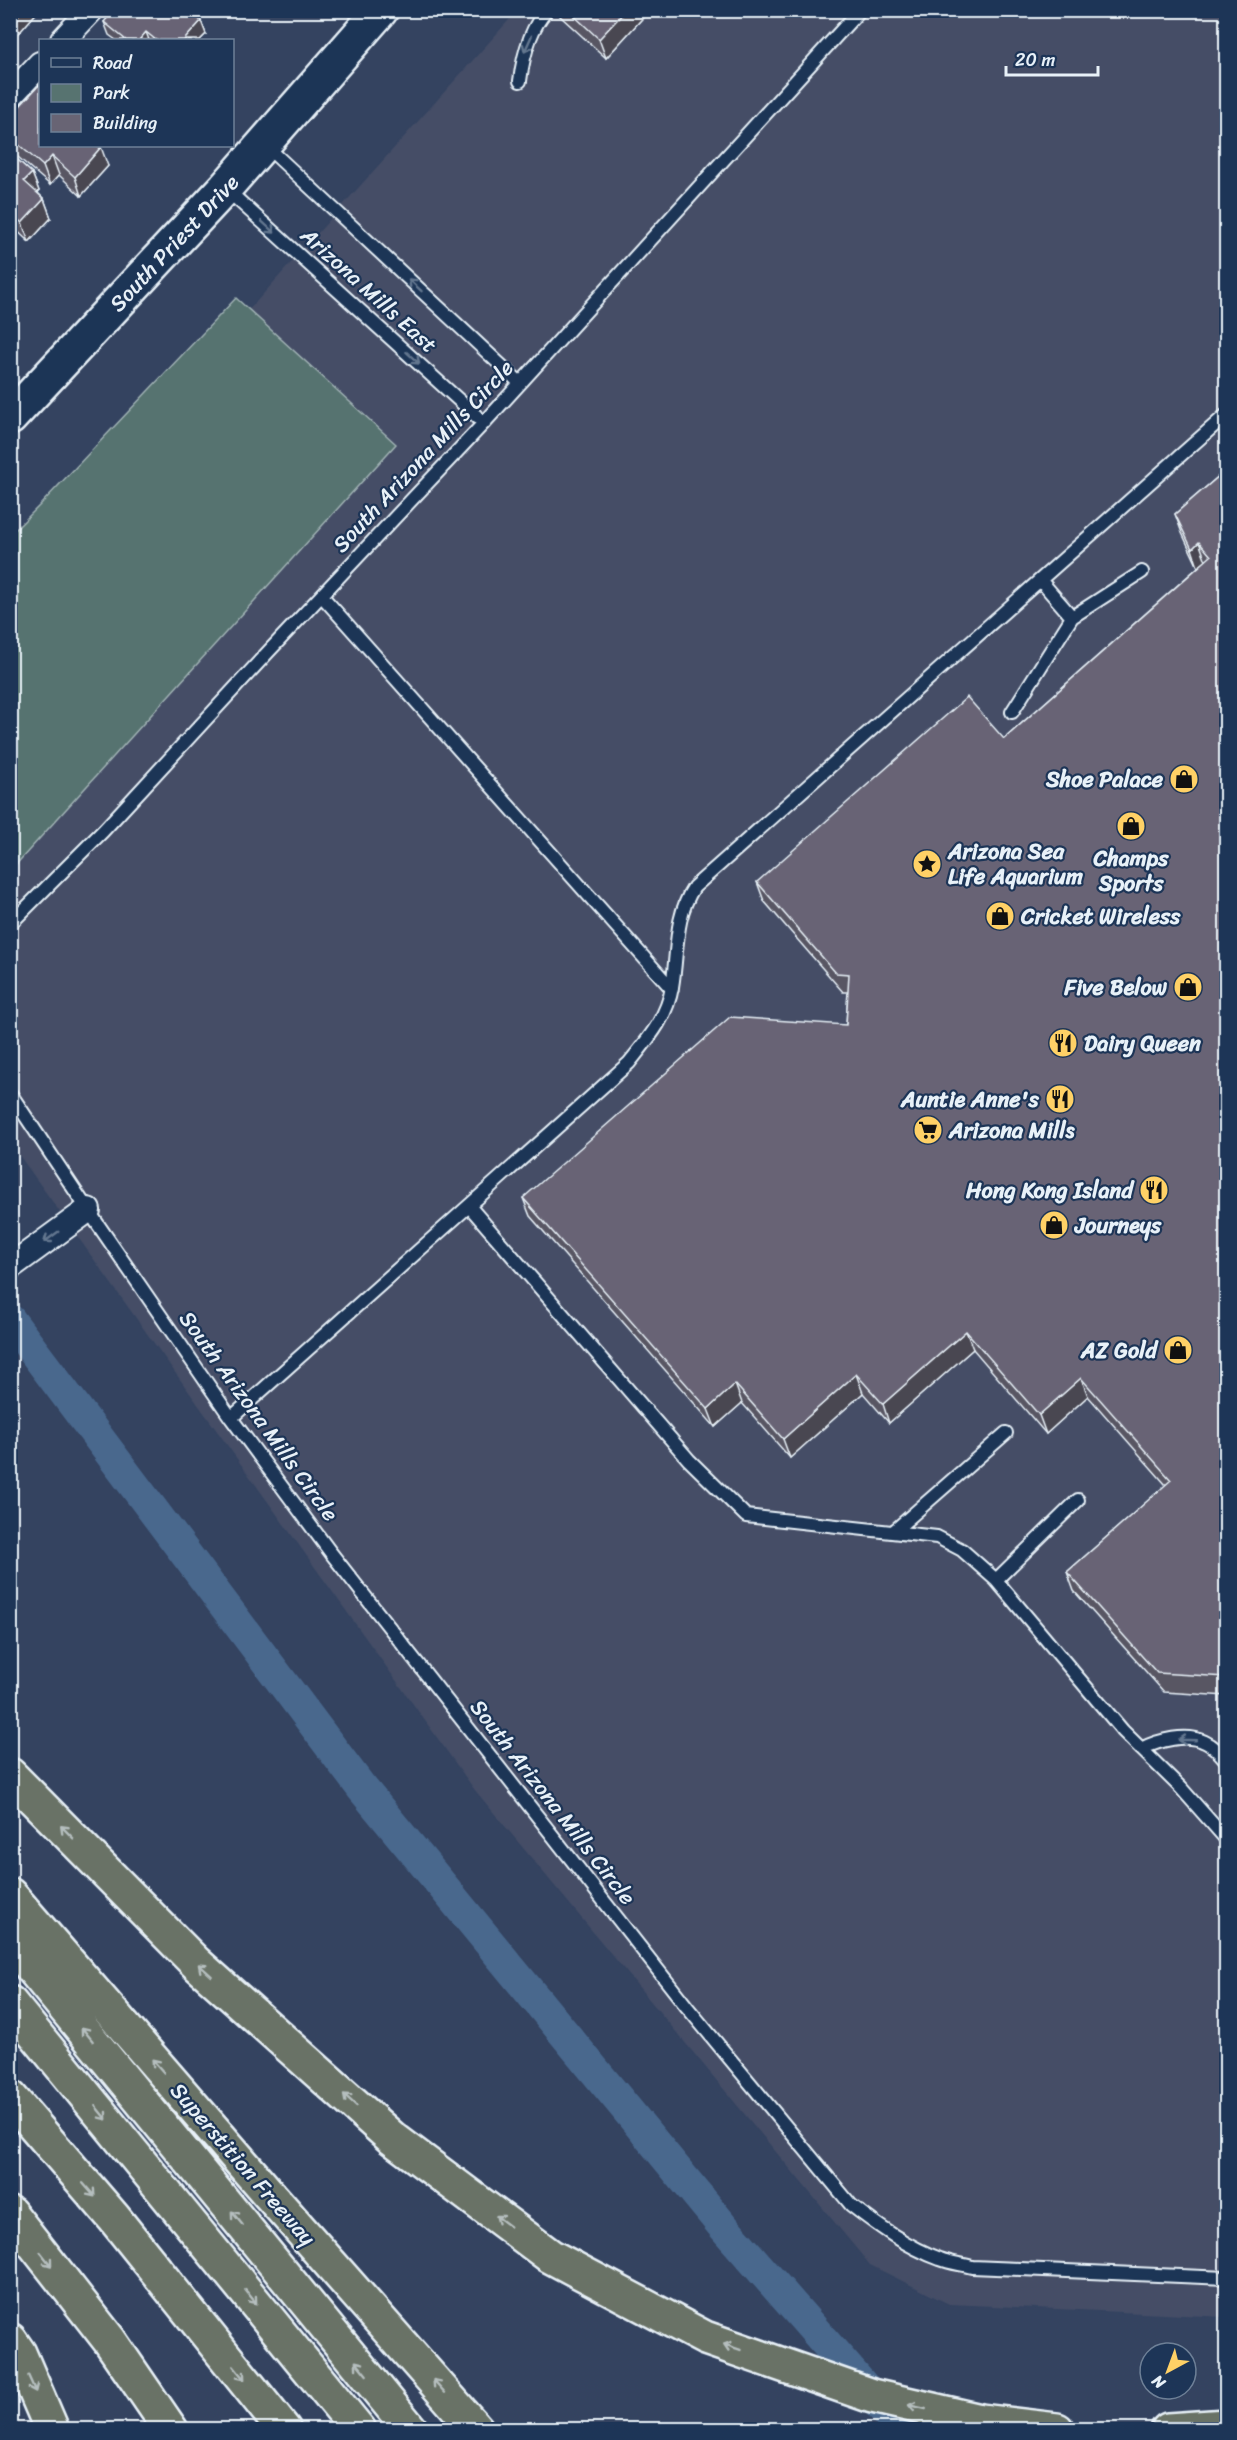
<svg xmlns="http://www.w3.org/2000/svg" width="1237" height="2440" font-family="Sriracha,sans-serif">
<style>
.built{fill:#444d66}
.green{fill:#577370;stroke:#a0b2b4;stroke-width:1.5}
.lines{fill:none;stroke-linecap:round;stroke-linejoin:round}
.canal{stroke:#48688d;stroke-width:32}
.service-casing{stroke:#e8f1f8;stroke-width:16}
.minor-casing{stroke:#e8f1f8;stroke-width:28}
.secondary-casing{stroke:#e8f1f8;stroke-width:38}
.motorway-casing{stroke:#e8f1f8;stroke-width:38}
.service{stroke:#1d3557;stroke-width:12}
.minor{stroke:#1d3557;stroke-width:24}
.secondary{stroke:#1d3557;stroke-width:33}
.motorway{stroke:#697266;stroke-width:33}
.wall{fill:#595664;stroke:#e8f1f8;stroke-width:1.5}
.shaded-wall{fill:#494651;stroke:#e8f1f8;stroke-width:1.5}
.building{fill:#686474;stroke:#e8f1f8;stroke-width:1.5}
.oneway{stroke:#64778f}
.oneway2{stroke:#b5bebe}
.labels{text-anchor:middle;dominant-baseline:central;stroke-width:4.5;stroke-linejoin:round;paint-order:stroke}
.street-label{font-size:22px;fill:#e8f1f8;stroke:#1d3557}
.poi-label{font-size:22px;font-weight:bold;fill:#e8f1f8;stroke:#1d3557;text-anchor:end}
</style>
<rect width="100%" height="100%" fill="#344360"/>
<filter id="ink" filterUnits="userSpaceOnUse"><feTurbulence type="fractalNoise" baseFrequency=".0167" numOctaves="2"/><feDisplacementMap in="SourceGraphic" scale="12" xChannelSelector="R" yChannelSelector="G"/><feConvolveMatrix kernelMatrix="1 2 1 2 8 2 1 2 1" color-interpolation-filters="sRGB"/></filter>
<g filter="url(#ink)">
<path class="built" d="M517 11H1226V2317L949 2304 870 2265 474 1789 11 1144V575Z"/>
<path class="green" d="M236 298 396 444 11 870V534L40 505Z"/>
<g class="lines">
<path class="canal" d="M10 1320 361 1787 722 2225 902 2430"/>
<g class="service-casing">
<path id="service" d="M520 81C523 57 529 29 547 10
M266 146 519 382
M226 189 484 423
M322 596 672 989
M1072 617 1142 572
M1012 712 1072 617 1040 580
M10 924 103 831 269 651 484 423 860 10
M10 1093 88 1210 231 1418 331 1553 687 2007 851 2205C878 2226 907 2247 940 2259 950 2263 961 2264 972 2267L1226 2278
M469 1206 689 1460 746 1516 937 1537 962 1550 996 1580 1123 1731 1181 1788 1226 1839
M231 1418 629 1063C648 1039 667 1018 672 987 678 952 674 917 694 887L1226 415
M894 1531 1006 1433
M996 1580 1078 1500
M1141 1749C1159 1740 1186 1733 1205 1742 1214 1746 1220 1753 1226 1760"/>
</g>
<g class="minor-casing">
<path id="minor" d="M63 40 91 10
M10 96 40 64
M10 1267 88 1210"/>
</g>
<g class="secondary-casing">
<path id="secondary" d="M10 418 225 188 381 10"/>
</g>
<g class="motorway-casing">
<path id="motorway" d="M10 1775 196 1963 392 2138 550 2256 705 2338 872 2396 981 2421 1057 2430
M10 1895 267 2192 477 2430
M10 1941 411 2430
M10 2003 359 2430
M10 2097 114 2218 284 2430
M10 2213 110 2341 171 2430
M10 2340 19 2353 52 2430
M1168 2430 1226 2426"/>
</g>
<use href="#service" class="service"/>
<use href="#minor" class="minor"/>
<use href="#secondary" class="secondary"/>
<use href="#motorway" class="motorway"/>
</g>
<path class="wall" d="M10 10H39L19 33 10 25Z
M558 10H650L606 58 560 16Z
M201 21 206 34 200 40H116L109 35 104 22Z
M10 117 108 166 81 196 59 175 50 185 10 150Z
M10 153 32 173 39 191 38 193 44 199 51 218 29 242 11 225 10 226Z
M1227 469V1696L1164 1692 1074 1591 1067 1572 1166 1485 1088 1396 1046 1434 973 1349 889 1423 863 1393 790 1458 742 1403 715 1427 530 1216 523 1198 846 1025 848 992H843L764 901 757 882 1004 739 1198 567 1182 533 1175 514Z"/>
<path class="shaded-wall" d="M22 10H39L19 33 14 20Z
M626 10H650L606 58 599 39Z
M201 21 206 34 200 40H184Z
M146 32 149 40H139Z
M101 147 108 166 81 196 75 177Z
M52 156 59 175 50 185 43 166Z
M32 173 39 191 31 200 24 181Z
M44 199 51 218 29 242 22 223Z
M1199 542 1206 561 1198 567 1192 549Z
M966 1331 973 1349 889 1423 883 1404Z
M856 1374 863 1393 790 1458 783 1439Z
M1081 1378 1088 1396 1046 1434 1039 1415Z
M735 1384 742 1403 715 1427 708 1409Z"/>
<path class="building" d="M10 10H22L14 20 10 17Z
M114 10H188L201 21 184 40H156L146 32 139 40H126L104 22Z
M568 10H626L599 39Z
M40 84V146H99L101 147 75 177 52 156 43 166 10 137V117Z
M10 153 32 173 24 181 44 199 22 223 10 212Z
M1227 469V1677L1157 1673 1067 1572 1171 1480 1081 1378 1039 1415 966 1331 883 1404 856 1374 783 1439 735 1384 708 1409 523 1198 730 1017 846 1025 849 974 836 973 757 882 967 697 1004 739 1211 556 1199 542 1192 549 1175 514Z"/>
<defs><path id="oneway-shaft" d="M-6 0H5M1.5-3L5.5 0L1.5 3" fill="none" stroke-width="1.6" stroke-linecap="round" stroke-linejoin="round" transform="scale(1.5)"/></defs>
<g class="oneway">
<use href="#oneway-shaft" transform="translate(528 44) rotate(114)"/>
<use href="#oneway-shaft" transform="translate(268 227) rotate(42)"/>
<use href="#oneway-shaft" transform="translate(415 285) rotate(-137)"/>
<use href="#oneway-shaft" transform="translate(413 358) rotate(42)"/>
<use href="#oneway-shaft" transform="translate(51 1237) rotate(144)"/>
<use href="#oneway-shaft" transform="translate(1187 1740) rotate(-178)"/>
</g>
<g class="oneway2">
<use href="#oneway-shaft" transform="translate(67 1832) rotate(-135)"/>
<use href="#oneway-shaft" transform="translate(205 1970) rotate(-138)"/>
<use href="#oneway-shaft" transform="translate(87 2034) rotate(-129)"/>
<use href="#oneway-shaft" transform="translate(158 2066) rotate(-131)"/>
<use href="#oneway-shaft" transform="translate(350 2100) rotate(-138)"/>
<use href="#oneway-shaft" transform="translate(101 2113) rotate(51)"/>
<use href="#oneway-shaft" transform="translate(89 2190) rotate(49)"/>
<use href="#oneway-shaft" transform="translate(237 2218) rotate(-129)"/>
<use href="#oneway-shaft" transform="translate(503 2221) rotate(-143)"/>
<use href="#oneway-shaft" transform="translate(46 2259) rotate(52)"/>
<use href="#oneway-shaft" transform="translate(251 2297) rotate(51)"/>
<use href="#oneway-shaft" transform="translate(732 2347) rotate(-161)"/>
<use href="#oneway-shaft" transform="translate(361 2368) rotate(-129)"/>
<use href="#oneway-shaft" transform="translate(239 2373) rotate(51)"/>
<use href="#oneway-shaft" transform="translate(32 2384) rotate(66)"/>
<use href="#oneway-shaft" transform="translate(439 2386) rotate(-132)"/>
<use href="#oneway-shaft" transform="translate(917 2407) rotate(-167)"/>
</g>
</g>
<defs>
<g id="shop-disc" transform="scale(1.5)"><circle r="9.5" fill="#ffd166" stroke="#1d3557"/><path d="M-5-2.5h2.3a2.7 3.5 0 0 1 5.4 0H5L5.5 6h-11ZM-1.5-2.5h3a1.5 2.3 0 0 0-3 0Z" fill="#111"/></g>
<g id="sight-disc" transform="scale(1.5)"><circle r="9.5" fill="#ffd166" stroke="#1d3557"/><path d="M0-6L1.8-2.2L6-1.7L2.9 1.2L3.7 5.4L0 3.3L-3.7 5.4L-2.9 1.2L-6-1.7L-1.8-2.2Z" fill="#111"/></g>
<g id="restaurant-disc" transform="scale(1.5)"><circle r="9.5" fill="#ffd166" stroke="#1d3557"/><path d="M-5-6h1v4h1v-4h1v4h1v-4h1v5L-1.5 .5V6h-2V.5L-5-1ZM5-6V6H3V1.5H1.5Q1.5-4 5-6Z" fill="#111"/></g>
<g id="supermarket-disc" transform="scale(1.5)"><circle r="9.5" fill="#ffd166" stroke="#1d3557"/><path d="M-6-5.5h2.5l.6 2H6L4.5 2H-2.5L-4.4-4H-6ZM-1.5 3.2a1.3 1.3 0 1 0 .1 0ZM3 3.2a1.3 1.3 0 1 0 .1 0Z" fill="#111"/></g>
</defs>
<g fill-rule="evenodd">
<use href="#shop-disc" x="1184" y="779"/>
<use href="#shop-disc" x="1131" y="826"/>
<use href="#sight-disc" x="927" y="864"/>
<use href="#shop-disc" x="1000" y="916"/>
<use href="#shop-disc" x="1188" y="987"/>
<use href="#restaurant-disc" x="1063" y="1043"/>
<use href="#restaurant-disc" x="1060" y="1099"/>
<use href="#supermarket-disc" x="928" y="1130"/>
<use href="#restaurant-disc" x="1154" y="1190"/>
<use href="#shop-disc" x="1054" y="1225"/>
<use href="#shop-disc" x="1178" y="1350"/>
</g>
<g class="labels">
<g class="street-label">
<text transform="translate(174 243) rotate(-47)">South Priest Drive</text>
<text transform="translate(369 290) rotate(42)">Arizona Mills East</text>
<text transform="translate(423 456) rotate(-47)">South Arizona Mills Circle</text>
<text transform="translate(259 1416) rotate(54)">South Arizona Mills Circle</text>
<text transform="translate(553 1802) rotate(52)">South Arizona Mills Circle</text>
<text transform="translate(243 2164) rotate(49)">Superstition Freeway</text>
</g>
<g class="poi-label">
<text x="1163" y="779">Shoe Palace</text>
<text x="948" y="851" text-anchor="start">Arizona Sea<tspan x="948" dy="25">Life Aquarium</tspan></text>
<text x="1131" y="858" text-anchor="middle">Champs<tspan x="1131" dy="25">Sports</tspan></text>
<text x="1021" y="916" text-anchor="start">Cricket Wireless</text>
<text x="1167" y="987">Five Below</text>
<text x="1084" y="1043" text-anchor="start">Dairy Queen</text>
<text x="1039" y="1099">Auntie Anne's</text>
<text x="949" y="1130" text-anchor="start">Arizona Mills</text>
<text x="1133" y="1190">Hong Kong Island</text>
<text x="1075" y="1225" text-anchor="start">Journeys</text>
<text x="1157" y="1350">AZ Gold</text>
</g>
</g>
<rect width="1237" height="2440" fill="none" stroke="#1d3557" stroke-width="36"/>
<rect x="18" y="18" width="1201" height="2404" fill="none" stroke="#e8f1f8" stroke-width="2" filter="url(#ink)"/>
<rect x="39" y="39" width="195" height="108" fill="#1d3557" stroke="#6e8097" stroke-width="1.5"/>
<rect x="51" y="58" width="30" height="9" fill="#1d3557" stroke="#6e8097" stroke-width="1.5"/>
<text x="93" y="69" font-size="18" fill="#e8f1f8">Road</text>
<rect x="51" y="84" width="30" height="18" fill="#577370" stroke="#6e8097" stroke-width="1.5"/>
<text x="93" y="99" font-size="18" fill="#e8f1f8">Park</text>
<rect x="51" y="114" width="30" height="18" fill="#686474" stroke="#6e8097" stroke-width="1.5"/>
<text x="93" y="129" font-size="18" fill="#e8f1f8">Building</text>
<g transform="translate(1168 2371) rotate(221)"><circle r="28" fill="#1d3557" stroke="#6e8097" stroke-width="1.5"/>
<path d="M0-4.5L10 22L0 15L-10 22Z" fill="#ffd166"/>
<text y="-9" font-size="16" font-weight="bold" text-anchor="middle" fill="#e8f1f8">N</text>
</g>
<path d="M1006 66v9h92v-9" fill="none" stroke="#e8f1f8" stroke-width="3"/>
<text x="1015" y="66" font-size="18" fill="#e8f1f8" stroke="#1d3557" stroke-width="4.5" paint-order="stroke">20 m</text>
</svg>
